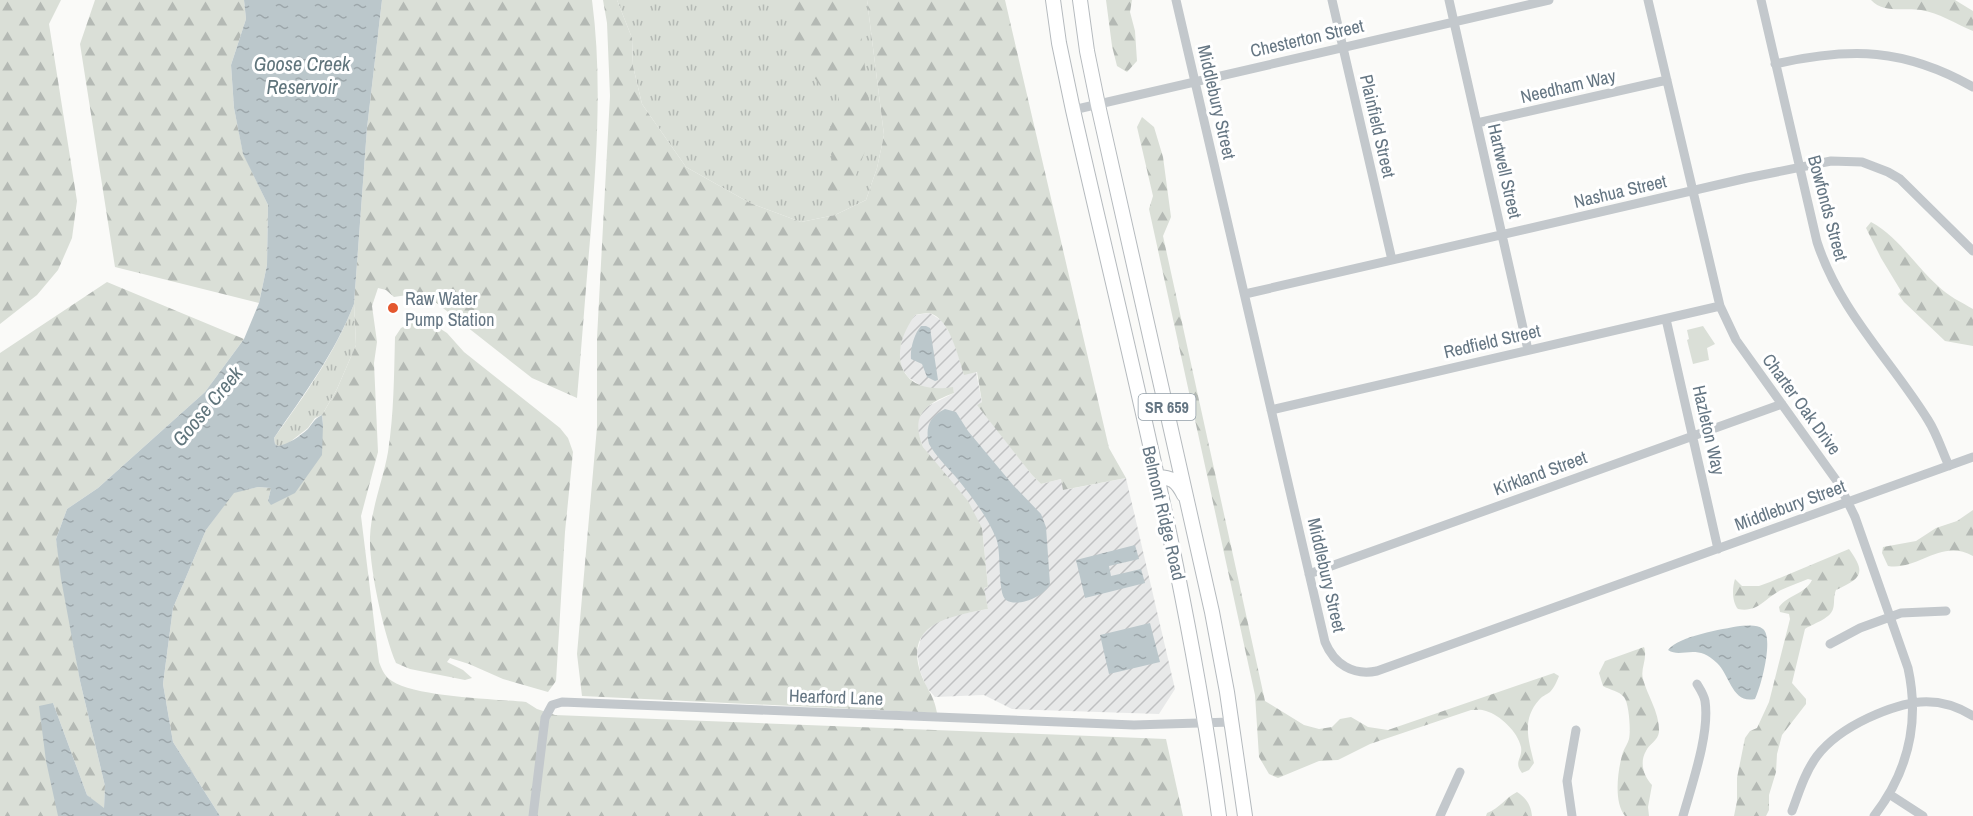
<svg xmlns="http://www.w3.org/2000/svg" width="1973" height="816" font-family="'Archivo Narrow',sans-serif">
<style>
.industrial{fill:url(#industrial-furrows)}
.grass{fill:url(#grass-tufts)}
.forest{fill:url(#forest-firs)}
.park{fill:#dadfd7}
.water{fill:url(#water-ripples)}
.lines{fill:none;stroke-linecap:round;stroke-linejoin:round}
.primary-casing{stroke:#b5babe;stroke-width:16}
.minor{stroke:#c3c8cc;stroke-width:9}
.primary{stroke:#fff;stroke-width:14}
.poi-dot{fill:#e4572e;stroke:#fff;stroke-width:2}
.labels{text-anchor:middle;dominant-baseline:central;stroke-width:6;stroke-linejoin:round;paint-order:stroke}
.shield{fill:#fff;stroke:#939fa8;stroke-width:1.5}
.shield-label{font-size:16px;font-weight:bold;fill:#657683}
.street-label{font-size:18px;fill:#657683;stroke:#fff}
.poi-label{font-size:18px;fill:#657683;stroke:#fff;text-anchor:start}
.water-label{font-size:20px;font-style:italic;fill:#60757c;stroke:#fff}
</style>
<defs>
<pattern id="industrial-furrows" width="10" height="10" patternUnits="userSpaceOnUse" patternTransform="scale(1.5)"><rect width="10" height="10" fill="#e8e9e9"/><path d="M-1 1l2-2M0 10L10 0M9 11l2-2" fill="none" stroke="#c0c1c2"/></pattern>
<pattern id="grass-tufts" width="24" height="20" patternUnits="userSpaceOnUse" patternTransform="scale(1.5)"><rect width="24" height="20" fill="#dadfd7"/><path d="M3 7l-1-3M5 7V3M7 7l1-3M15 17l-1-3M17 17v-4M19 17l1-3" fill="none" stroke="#b4b9b4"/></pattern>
<pattern id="forest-firs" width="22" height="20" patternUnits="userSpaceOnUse" patternTransform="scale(1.5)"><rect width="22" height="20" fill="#dadfd7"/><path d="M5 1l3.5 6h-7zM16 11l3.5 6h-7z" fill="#b4b9b4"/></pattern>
<pattern id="water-ripples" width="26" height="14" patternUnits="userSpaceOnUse" patternTransform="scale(1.5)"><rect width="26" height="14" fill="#bbc7cb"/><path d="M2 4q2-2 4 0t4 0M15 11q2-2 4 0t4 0" fill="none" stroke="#9ca6aa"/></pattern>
</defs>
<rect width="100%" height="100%" fill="#fafaf8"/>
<path class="industrial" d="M930 313 942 321 953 339 964 374 976 372 982 402 978 405 1032 475 1041 484 1061 479 1064 490 1126 478 1175 689 1159 714 1012 709 984 695 935 697 927 688 920 671 917 652 922 635 936 622 955 615 988 609 984 596V588L988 587 982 528 923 447 919 436 917 425 920 415 926 407 954 393 953 388 939 390 924 388 908 377 901 367 899 352 905 328 915 315Z"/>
<path class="grass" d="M617 0H867L884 135 877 168 866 200 835 215 801 222 750 203 686 167 642 104 633 66 632 38Z
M354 304 356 345 337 389 322 415 315 418 308 428 286 445 278 446 275 444 274 438C305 395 335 353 354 304Z"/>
<path class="forest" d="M0 0H61L49 24 77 201 72 238 58 270 37 295 0 324Z
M95 0H244L246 19 231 65 234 108 243 153 268 205 267 265 259 303 115 267 80 44Z
M382 0H592C602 76 597 152 591 229 586 285 582 341 577 398L532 378 429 297 420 293 394 297 386 290 378 288 372 306 377 342 374 363 378 452 361 516 379 662C382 670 385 677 392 681 416 697 495 699 526 702L537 709 555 715 1166 739 1183 816H220L173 742 163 684 173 608 206 530 234 492 258 487 271 488 268 501 323 425 322 415 337 389 356 345 354 304 367 128Z
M603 0H617L632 38 633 66 642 104 686 167 750 203 801 222 835 215 866 200 877 168 884 135 867 0H1005L1109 448 1126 478 1063 490 1061 479 1041 484 1032 475 977 405 982 402 977 372 964 375C958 357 950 318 929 313 925 313 919 314 915 315 886 355 899 396 953 387L954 393C925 404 910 415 923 447L968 501 982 528 988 587 984 588 988 609C951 616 903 623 921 674 927 690 934 695 937 713L582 696 577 654 597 427V338L610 96 607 23Z
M780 0H857L869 101 870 138 853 183 831 195 823 182 832 159 827 134 839 109V93L821 87 800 57Z
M1106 0H1132L1130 12 1135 31 1137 61 1127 72 1117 66 1112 46Z
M1871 0H1955L1973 11V31C1956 24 1939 13 1921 10 1904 7 1884 14 1871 0Z
M1142 117 1154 127 1163 157 1171 217 1163 236 1265 701 1304 725 1319 729 1332 727 1340 719 1351 717 1368 727 1388 730 1554 673 1559 676C1557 681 1554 688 1550 692 1546 695 1542 696 1539 700 1521 720 1529 741 1534 763L1529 770 1522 773C1513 762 1523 758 1521 747 1518 732 1500 715 1486 711 1481 709 1476 710 1471 710L1370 744 1338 760 1319 761 1278 778 1269 774 1259 757 1255 695 1149 209 1153 196 1137 127Z
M1871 222C1899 237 1915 266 1938 286 1948 296 1961 302 1973 309V346L1945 341 1904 302 1898 294 1901 291 1881 258 1866 228Z
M107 282 244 339 205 392 98 488 67 509 56 539 80 681 105 786 104 809 87 795 53 703 59 816H0V353Z
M422 317 447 333 464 352 560 428 568 438 573 452 565 532 556 681 548 692 503 679 469 664 450 658 447 662 463 670 472 678 465 680 410 669 396 663C384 635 369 568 370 537 371 509 383 480 388 452 394 414 394 375 395 337L401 328Z
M1973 510V556C1941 538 1918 571 1888 566L1882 553 1883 547 1916 541 1936 528 1957 521Z
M1849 549C1867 574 1861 578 1836 590 1833 597 1835 603 1833 609 1830 619 1812 624 1805 629L1792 683 1806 699V704L1782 735 1777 754 1776 772 1769 795V810L1766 816H1734L1737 801V778L1745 738 1750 731 1757 728 1769 702 1790 619 1789 614 1780 612 1779 607C1789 594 1804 595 1812 580L1808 579C1799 583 1789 586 1781 590 1765 598 1758 613 1738 609 1732 602 1732 588 1735 579L1742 586H1759L1770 582Z
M1644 647C1648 659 1640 668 1643 679 1647 695 1660 713 1659 732 1658 741 1649 744 1646 751 1639 763 1644 776 1652 785L1648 807 1649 816H1625C1613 802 1618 768 1623 752 1625 747 1628 743 1629 739 1631 731 1629 703 1624 697 1619 691 1610 690 1603 686L1599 673 1605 661Z
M1517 792C1526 798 1531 805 1532 816H1486L1487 813C1500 808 1505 798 1517 792Z"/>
<path class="park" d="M1703 326 1715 344 1707 348 1709 360 1693 364 1687 340 1689 339 1687 330Z"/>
<path class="water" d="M244 0H382L367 128 354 304C335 353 304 394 274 438L275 444 278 446C289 444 300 436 308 429 313 423 314 419 322 415L323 425 322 455 295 493 271 505 268 501 271 488 258 487 234 493 206 530 173 608 163 684 173 742 220 816H58L46 761 39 706 53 703 87 795 104 808 105 786 80 681 61 579 56 539 67 509 98 488 205 392 244 339 259 303 267 265 268 205 243 154 234 108 231 65 246 19Z
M921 326H926L930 328 938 380 935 381 927 377 922 364 911 359C910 349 914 334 921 326Z
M945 409 956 412 968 431 1013 485 1041 514 1046 527 1050 584C1045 596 1018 608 1006 600 997 593 1002 552 996 538 987 516 970 494 955 476 946 466 936 456 929 444 925 427 929 417 945 409Z
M1135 545 1139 559 1109 566 1111 576 1141 569 1145 583 1085 598 1076 560Z
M1150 623 1160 662 1109 674 1100 635Z
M1740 626C1747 626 1757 624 1763 629 1774 638 1761 687 1755 699 1732 704 1730 675 1717 663 1696 642 1682 659 1668 650 1679 636 1722 629 1740 626Z"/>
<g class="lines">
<g class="primary-casing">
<path id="primary" d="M1053 0 1059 43 1073 110C1126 344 1187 578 1219 816
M1080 0 1087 51 1098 105 1212 612 1227 692 1245 816
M1156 477C1172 477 1177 481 1184 495"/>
</g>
<path class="minor" d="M1176 0 1325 642C1334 664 1353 676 1377 671L1973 457
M1332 0 1392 260
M1449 0 1528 350
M1648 0 1720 306 1736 340 1839 484 1855 517 1908 668C1920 723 1908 772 1874 816
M1761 0 1817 242C1840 312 1890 359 1928 420 1937 434 1942 451 1949 466
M1775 64C1851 47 1904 48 1973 87
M1073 110 1549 0
M1477 123 1667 80
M1245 294 1747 178 1831 161 1862 162 1888 172 1900 179 1973 251
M1666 319 1718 549
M1271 410 1720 306
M1309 574 1782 404
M1830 644 1860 628 1901 613 1946 611
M1889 794 1923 816
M1792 811C1799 792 1805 772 1817 756 1830 739 1849 727 1868 718 1905 701 1936 693 1973 716
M533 816 545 718 552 705 562 702 1134 725 1231 722
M1440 816 1460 772
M1572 816 1567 781 1576 730
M1683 816C1692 784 1710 733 1705 701 1704 695 1700 689 1697 684"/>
<use href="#primary" class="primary"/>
</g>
<circle class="poi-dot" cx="393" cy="308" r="6"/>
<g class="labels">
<rect class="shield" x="1138.5" y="394" width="57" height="26" rx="4.5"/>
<g class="shield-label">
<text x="1167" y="407">SR 659</text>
</g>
<g class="street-label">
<text transform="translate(1307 38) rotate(-13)">Chesterton Street</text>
<text transform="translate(1568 86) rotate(-13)">Needham Way</text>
<text transform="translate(1217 102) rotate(77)">Middlebury Street</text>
<text transform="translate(1378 126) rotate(77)">Plainfield Street</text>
<text transform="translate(1505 171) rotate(77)">Hartwell Street</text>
<text transform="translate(1620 191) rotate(-13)">Nashua Street</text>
<text transform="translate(1828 208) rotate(75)">Bowfonds Street</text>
<text transform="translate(1492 341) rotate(-13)">Redfield Street</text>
<text transform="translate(1802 404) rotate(54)">Charter Oak Drive</text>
<text transform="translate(1709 430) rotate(77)">Hazleton Way</text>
<text transform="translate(1540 473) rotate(-20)">Kirkland Street</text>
<text transform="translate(1790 505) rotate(-20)">Middlebury Street</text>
<text transform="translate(1164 513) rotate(77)">Belmont Ridge Road</text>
<text transform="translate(1327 575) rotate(77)">Middlebury Street</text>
<text transform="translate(836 697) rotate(2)">Hearford Lane</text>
</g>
<g class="poi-label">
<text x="405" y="298">Raw Water<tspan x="405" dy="21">Pump Station</tspan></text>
</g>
<g class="water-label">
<text x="302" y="63">Goose Creek<tspan x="302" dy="23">Reservoir</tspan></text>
<text transform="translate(207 406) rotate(-50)">Goose Creek</text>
</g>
</g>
</svg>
